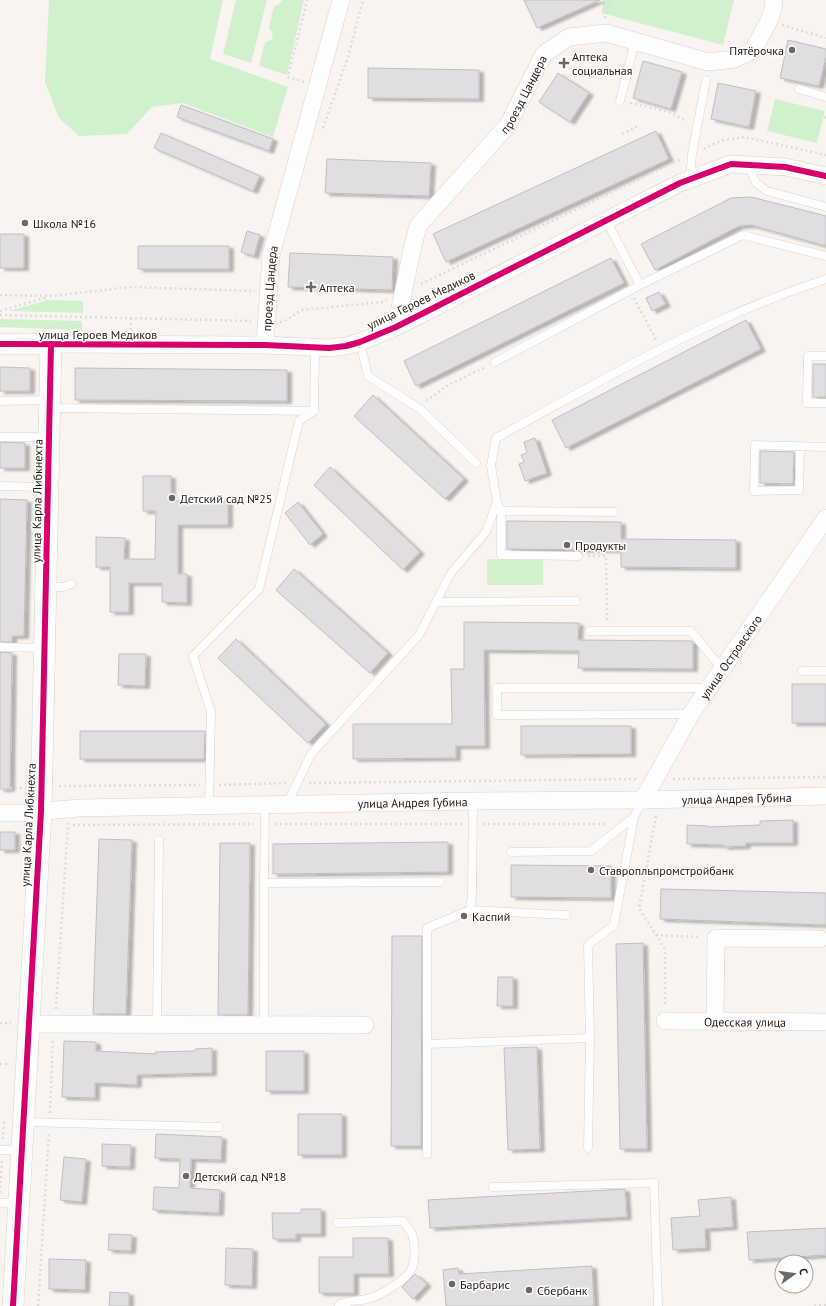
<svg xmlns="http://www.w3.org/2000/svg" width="826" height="1306" font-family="'PT Sans',sans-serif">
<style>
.green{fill:#d1f1ce}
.building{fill:#e0dee1;stroke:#c0bec2;filter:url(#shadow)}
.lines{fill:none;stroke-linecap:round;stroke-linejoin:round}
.service-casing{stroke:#d9d1cc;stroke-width:9}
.minor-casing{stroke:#d9d1cc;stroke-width:18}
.tertiary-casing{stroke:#d9d1cc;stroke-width:22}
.path{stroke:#dedbda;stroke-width:2.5;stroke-dasharray:2 3;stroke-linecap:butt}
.service{stroke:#fefdfd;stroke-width:8}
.minor{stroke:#fefdfd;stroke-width:17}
.tertiary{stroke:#fefdfd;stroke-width:21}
.cycleway-casing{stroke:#fff;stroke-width:8}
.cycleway{stroke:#d6006c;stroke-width:6}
.poi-dot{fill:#6f6660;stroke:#fff;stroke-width:1.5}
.labels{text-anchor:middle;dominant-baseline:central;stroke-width:3;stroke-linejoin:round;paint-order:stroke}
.poi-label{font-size:12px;fill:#241a13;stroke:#fff;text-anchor:start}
.street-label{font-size:12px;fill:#241a13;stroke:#fff}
</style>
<defs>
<filter id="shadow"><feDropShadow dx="4.5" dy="2.5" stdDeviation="1" flood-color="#0004"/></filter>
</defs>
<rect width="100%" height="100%" fill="#faf4f0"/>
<path class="green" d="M49 0H223L210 59 288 87 273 137 183 103 152 107 127 134 79 136 59 118 45 82Z
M236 0H267L251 63 223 54Z
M282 0H304L287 75 259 66 265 42 271 40 273 34 269 28 274 6 279 5Z
M604 0H734L723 45 601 13Z
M775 99 825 111 817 143 767 131Z
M48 300 83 301V313L9 311Z
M0 319 82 321V330L0 327Z
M487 559 543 560V585H487Z"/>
<path class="building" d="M524 0H600L537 28Z
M788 40 826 49V57L819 86 780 78Z
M643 61 682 72 671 109 633 98Z
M368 68 479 70V99L368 98Z
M558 73 589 93 570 122 539 102Z
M718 83 756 91 749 127 711 119Z
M181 105 273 139 269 151 177 117Z
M656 131 669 159 446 262 433 234Z
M161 133 260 176 253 191 154 148Z
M327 159 431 163 429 196 325 193Z
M751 197 826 216V246L751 225 739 226 655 270 641 244 731 198Z
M247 231 260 235 254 256 241 252Z
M0 234H24V268H0Z
M138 246H229V269H138Z
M290 253 393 257 392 290 288 287Z
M611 258 624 283 416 386 404 361Z
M659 292 666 304 652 311 646 298Z
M746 320 761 349 566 448 552 420Z
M813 364H826V397H813Z
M0 367 30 368V391H0Z
M75 368 287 370V401L75 400Z
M373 395 464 479 445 499 354 416Z
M535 438 547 473 525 481 519 464 524 462 521 455 527 453 524 442Z
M0 442 25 443V468H0Z
M760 451 794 452 793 484 760 483Z
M330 467 420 552 403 570 314 485Z
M143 476H171V501L228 502V525H178V574H187V603L162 602V583H129V612H110V567H96V537L125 538 124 559H155L156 511H143Z
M0 499 27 500 24 636H12V642H0Z
M298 502 323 534 310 545 285 513Z
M507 521 621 522V539L736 540V568L621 567V550L507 549Z
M294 569 388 653 370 673 276 590Z
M464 622 579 623 578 640 692 641 693 642V669L578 668 579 651 484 650 485 746H456V758L353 759V724H452L451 669H464Z
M236 639 326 724 308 743 218 658Z
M0 652 12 653 10 789H0Z
M119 654H146L145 686 118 685Z
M792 684H826V723H792Z
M521 726H631V754L521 755Z
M80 731H205L204 759H80Z
M793 820V843H746V846L724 847V845L687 844V825L708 826V827L760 825V821Z
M0 832H15V850H0Z
M99 839 132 840 126 1014H93Z
M448 842V872L273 874V844Z
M220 843H250L248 1015H218Z
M511 865 611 866V898L511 897Z
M661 889 826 893V925L660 919Z
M392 936H422L421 1146H391Z
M643 943 647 1149H620L616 944Z
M498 977H513V1006H497Z
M64 1041 96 1042V1051L156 1054 155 1052 195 1051V1049L212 1048V1073L137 1075V1085L95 1083V1098L62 1097Z
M537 1047 540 1149 508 1150 504 1048Z
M266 1051H304V1091H266Z
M298 1114H342V1155H298Z
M156 1134 222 1137 221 1160 191 1159 190 1188 220 1190 219 1213 153 1210 154 1187 179 1188 180 1159 155 1158Z
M102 1144 131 1145 130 1167 102 1166Z
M64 1157 86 1159 82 1202 60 1200Z
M625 1189 627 1217 430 1228 428 1200Z
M731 1197 733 1227 705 1229 706 1248 673 1250 671 1218 700 1216 698 1200Z
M301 1209H321V1234H296V1239H273L272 1213H301Z
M826 1228V1255L749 1260 747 1232Z
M109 1234 132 1235 131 1251 108 1250Z
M353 1238H388L389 1274H354V1293H319V1257H353Z
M226 1248 253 1249 252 1286 225 1285Z
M49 1259 86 1260 85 1290 49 1289Z
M592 1266 594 1306H446L443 1270 458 1268 459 1274Z
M415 1274 427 1284 413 1299 402 1287Z
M110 1292 129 1293V1306H109Z"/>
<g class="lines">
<g class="service-casing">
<path id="service" d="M799 89 826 97
M620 101 635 41
M748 165 756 183 767 191 826 207
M690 179 692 154 706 80
M606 220 640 285
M360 342 368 376 420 409 476 463
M826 356H808L807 403H826
M495 362 640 285 743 235 826 256
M0 401 49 400
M51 408 314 411
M0 437H49
M800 446 799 490 754 491 755 445 826 447
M0 486 47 487
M497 502 501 511 614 512
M501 511V555L578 556
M47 587H63L71 584
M436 602 576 601
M590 631H691L722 669
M0 647 44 648
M802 671H826
M691 714 497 715V688H709
M287 804 311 754 419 635 451 573 486 532 497 502 491 466 496 438C570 398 642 356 719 321 754 305 790 291 826 279
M265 805 264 883 440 882
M209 806 211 712 193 656 259 589 299 421 314 411 315 347
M511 852 591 851 634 817
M264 883V1025
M470 910 472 894 473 801
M157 1024 159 840
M427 1044 590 1038 588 945 614 925 634 817 643 800
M23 1122 219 1127
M588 1148 590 1038
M0 1150H21
M427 1154V928L470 910 566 915
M493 1187 654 1183 658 1306
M0 1203 18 1202
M337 1223 403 1221C406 1225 410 1230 412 1234 415 1244 416 1258 412 1268 407 1280 380 1296 367 1299 358 1301 349 1301 340 1304L339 1306"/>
</g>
<g class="minor-casing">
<g id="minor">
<path id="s1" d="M396 327 412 250 418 226 508 125 544 54 569 37 606 33 708 62 735 59 753 50 769 21 774 5 773 0"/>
<path d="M51 344 265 345 329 348 346 346 360 342 396 327 680 183 731 164 785 167 826 176"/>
<path id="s2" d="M265 345 271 255 341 0"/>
<path id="s3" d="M643 800 691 714 826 518"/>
<path id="s4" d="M0 813H23L79 808 473 801 643 800 826 796"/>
<path id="s5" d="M665 1021 826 1022"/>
<path d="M715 1021 716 938 820 939"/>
<path d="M28 1024 365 1025"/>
</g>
</g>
<g class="tertiary-casing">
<path id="tertiary" d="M0 344H51L41 811 13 1306"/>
</g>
<path class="path" d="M605 18 610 0
M782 25 826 38
M304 82 288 77 307 0
M630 103 669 112 686 121
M824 117 826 118
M323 128 348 57 363 0
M622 134 638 126
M704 149 720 141 744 137 826 155
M421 284 681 159
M0 295 51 296 131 287 255 291
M634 298 656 340
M0 311 48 297
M0 315 251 321
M280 322H283L302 310 383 302 387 300
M131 330V318
M426 401 448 385 486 367
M588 556H606L607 622
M673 779 826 777
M309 783 638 779
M219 785 286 783
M59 786 200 785
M0 789 26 788
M656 816 639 908 665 949V1006
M275 824H462
M483 824H608
M73 825 254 824
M656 935 701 937
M56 1009 68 823
M0 1023H11
M0 1064H9
M50 1113 53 1038
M3 1139 4 1122
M0 1193 2 1160
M38 1306 49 1132
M814 1306 826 1305"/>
<use href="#service" class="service"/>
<use href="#minor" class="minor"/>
<use href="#tertiary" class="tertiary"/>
<g class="cycleway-casing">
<path id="cycleway" d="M0 344 265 345 329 348 346 346 360 342 396 327 680 183 731 164 785 167 826 176
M13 1306 41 811 51 344"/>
</g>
<use href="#cycleway" class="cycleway"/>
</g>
<g class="poi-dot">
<circle cx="792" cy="50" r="4"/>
<path d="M562 57h4v4h4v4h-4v4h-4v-4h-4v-4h4z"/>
<circle cx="25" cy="223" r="4"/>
<path d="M309 281h4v4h4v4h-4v4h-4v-4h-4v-4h4z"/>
<circle cx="172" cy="498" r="4"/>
<circle cx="567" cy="545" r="4"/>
<circle cx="591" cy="870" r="4"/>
<circle cx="464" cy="916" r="4"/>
<circle cx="186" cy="1176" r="4"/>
<circle cx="452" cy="1284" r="4"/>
<circle cx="529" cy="1290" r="4"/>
</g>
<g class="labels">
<g class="poi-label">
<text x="784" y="50" text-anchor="end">Пятёрочка</text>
<text x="572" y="56">Аптека<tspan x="572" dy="14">социальная</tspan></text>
<text x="33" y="223">Школа №16</text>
<text x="319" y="287">Аптека</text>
<text x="180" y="498">Детский сад №25</text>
<text x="575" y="545">Продукты</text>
<text x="599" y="870">Ставропльпромстройбанк</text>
<text x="472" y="916">Каспий</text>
<text x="194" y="1176">Детский сад №18</text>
<text x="460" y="1284">Барбарис</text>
<text x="537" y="1290">Сбербанк</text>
</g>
<g class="street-label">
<text stroke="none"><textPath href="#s1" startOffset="273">проезд Цандера</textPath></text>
<text stroke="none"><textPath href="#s2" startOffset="57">проезд Цандера</textPath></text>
<text transform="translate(421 300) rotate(-26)">улица Героев Медиков</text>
<text x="98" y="334">улица Героев Медиков</text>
<text transform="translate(37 501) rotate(-89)">улица Карла Либкнехта</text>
<text stroke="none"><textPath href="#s3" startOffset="168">улица Островского</textPath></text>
<text stroke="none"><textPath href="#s4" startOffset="737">улица Андрея Губина</textPath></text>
<text stroke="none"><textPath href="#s4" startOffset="413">улица Андрея Губина</textPath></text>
<text transform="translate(28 825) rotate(-87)">улица Карла Либкнехта</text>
<text stroke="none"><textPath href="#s5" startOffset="80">Одесская улица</textPath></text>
</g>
</g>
<g transform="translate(794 1274) rotate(76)"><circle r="19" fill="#ffffff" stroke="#a7a3a1"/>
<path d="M0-3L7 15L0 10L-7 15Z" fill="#6f6660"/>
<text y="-6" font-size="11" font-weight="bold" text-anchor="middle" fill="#241a13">С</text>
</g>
</svg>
